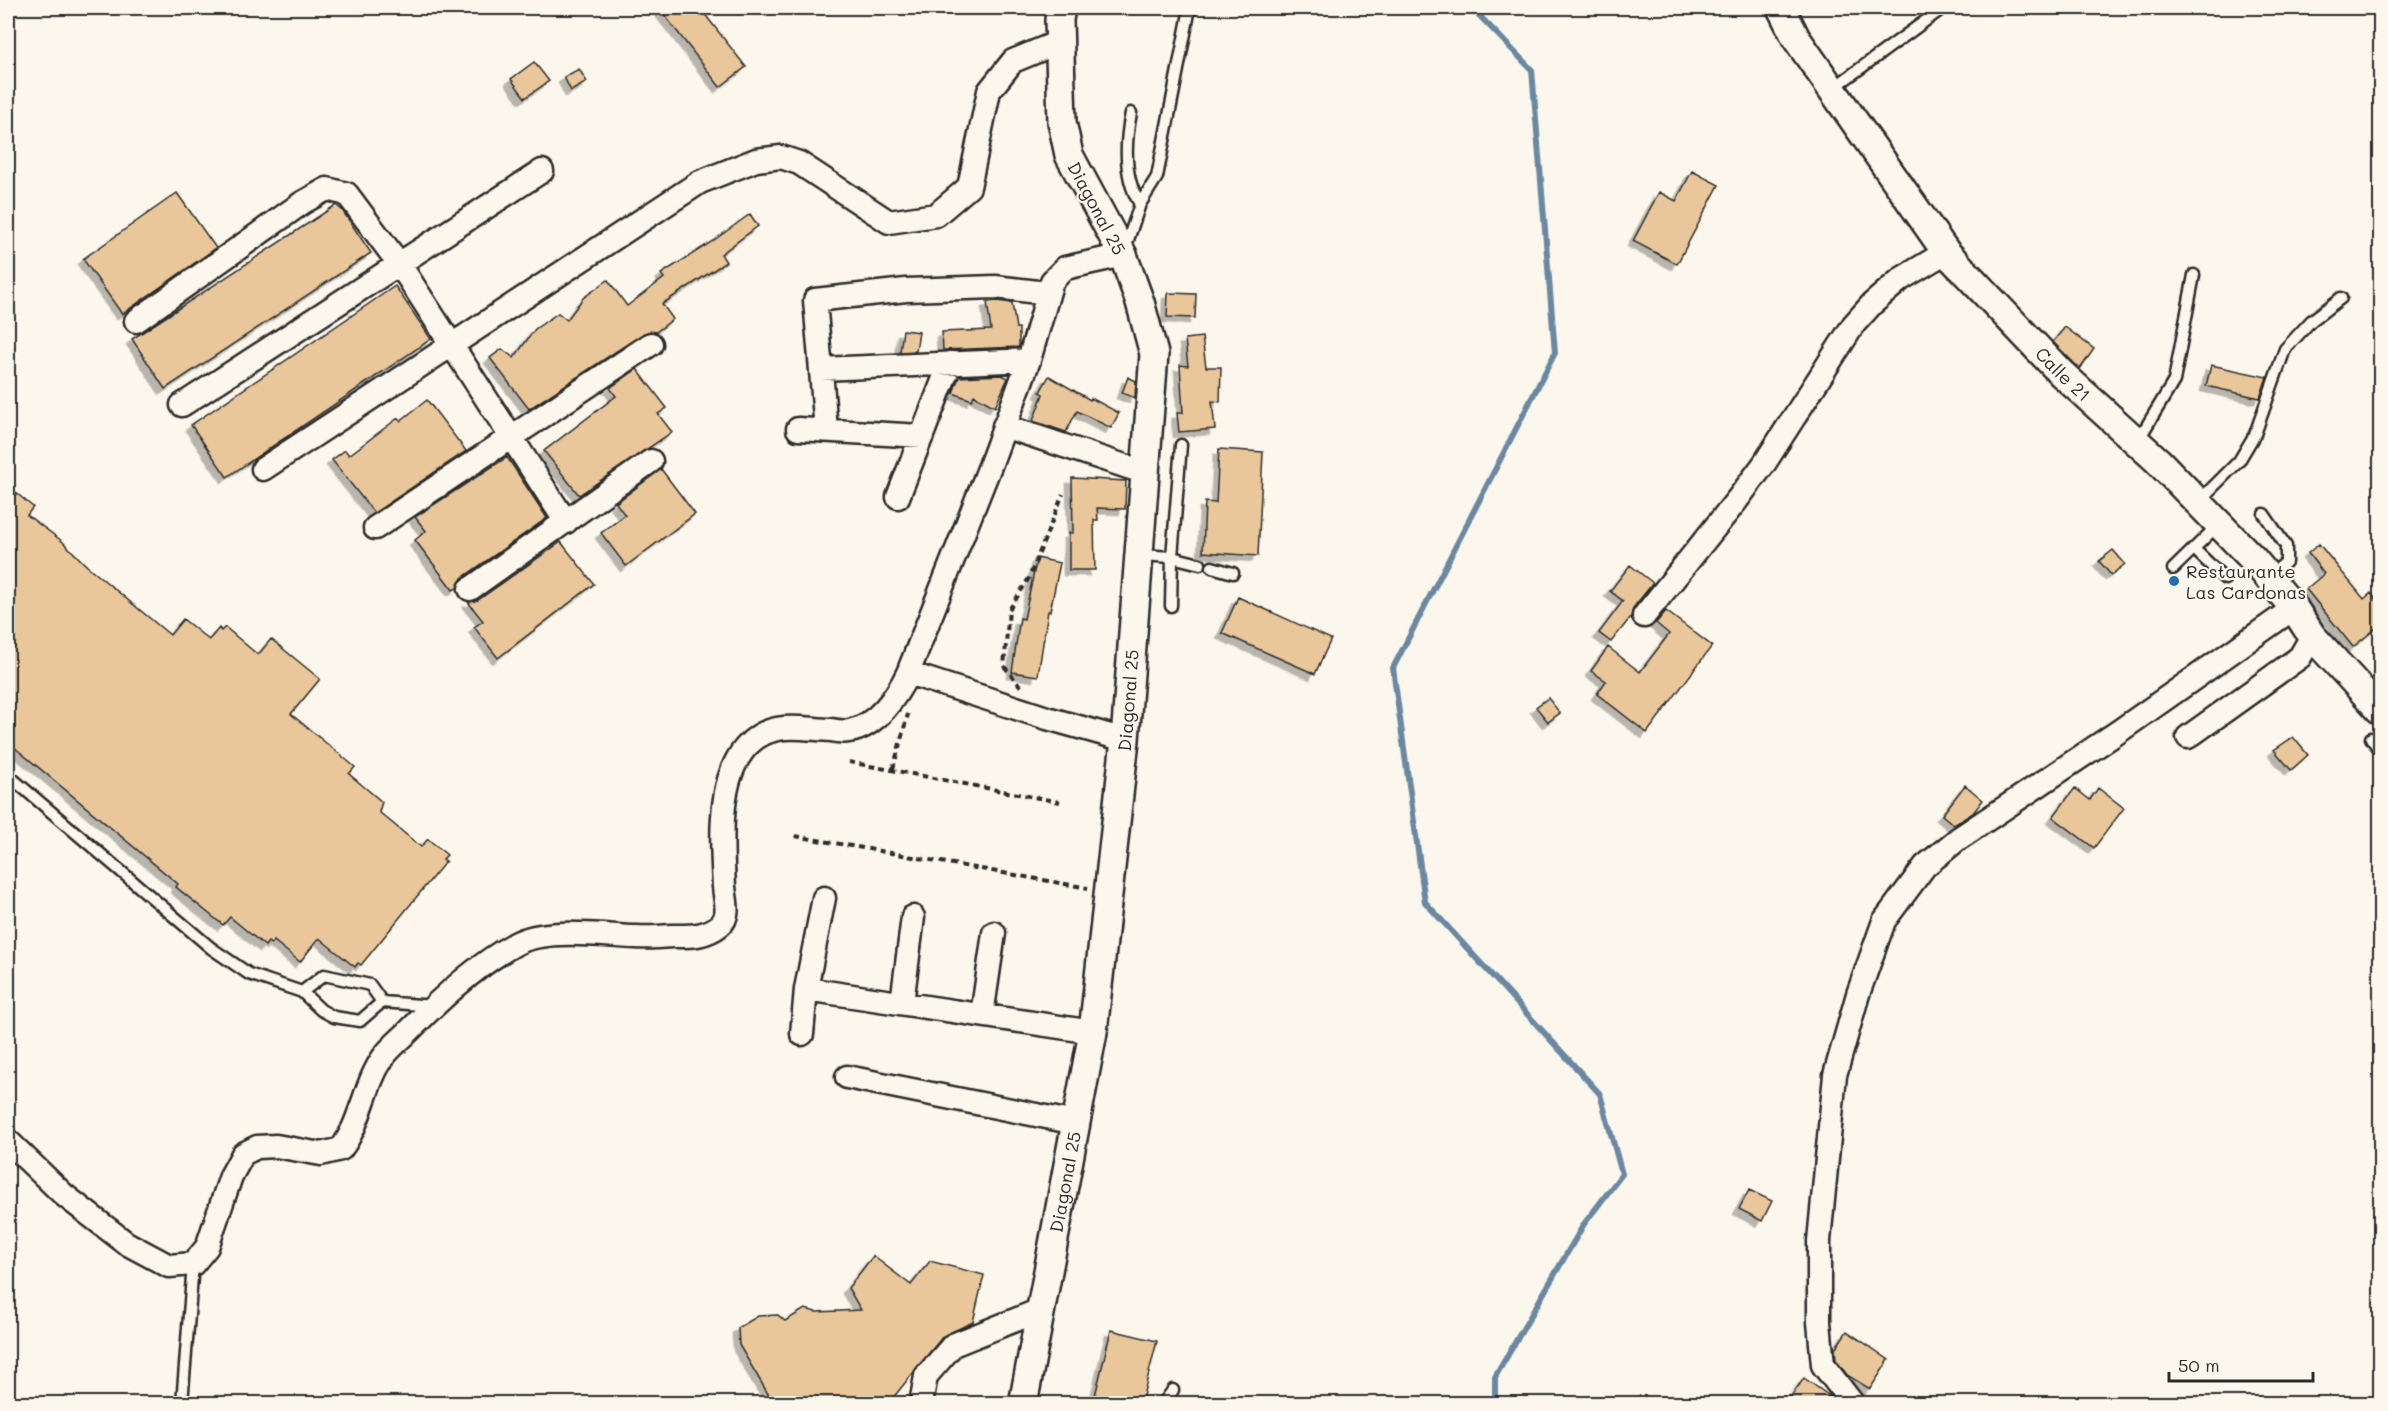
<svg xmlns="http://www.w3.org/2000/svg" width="2388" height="1411" font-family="Mali,sans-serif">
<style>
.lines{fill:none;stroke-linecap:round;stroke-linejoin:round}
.stream{stroke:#6b88a2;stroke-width:6}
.building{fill:#e9c79b;stroke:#2b2b2b;stroke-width:1.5;filter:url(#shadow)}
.service-casing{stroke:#2b2b2b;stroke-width:15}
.minor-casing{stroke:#2b2b2b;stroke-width:27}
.tertiary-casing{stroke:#2b2b2b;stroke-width:32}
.path{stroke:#2b2b2b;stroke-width:4;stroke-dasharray:6 4.5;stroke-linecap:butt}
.service{stroke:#fbf7ec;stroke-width:10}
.minor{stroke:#fbf7ec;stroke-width:22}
.tertiary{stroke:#fbf7ec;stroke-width:27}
.poi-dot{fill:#1f6fb2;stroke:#fbf7ec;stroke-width:2}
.labels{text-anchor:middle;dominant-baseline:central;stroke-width:4.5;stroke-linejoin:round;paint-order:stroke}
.street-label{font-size:18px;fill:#2b2b2b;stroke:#fbf7ec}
.poi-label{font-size:18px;fill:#2b2b2b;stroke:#fbf7ec;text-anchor:start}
</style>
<defs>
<filter id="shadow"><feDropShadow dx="-5.5" dy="5.5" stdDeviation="0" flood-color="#0004"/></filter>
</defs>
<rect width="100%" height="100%" fill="#fbf7ec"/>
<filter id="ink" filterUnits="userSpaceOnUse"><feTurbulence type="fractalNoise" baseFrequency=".0167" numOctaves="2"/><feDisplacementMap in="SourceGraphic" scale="12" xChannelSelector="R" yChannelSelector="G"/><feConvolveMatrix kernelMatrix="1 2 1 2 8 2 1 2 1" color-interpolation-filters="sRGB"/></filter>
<g filter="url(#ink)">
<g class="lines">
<path class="stream" d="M 1472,8 L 1532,70 L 1555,353 L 1393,668 L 1425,902 L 1600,1094 L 1622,1174 L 1584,1224 L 1495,1377 L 1495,1404"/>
</g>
<path class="building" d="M 659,8 L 700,8 L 746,67 L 720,87 Z
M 534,62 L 549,81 L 525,98 L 511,79 Z
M 579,69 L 587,82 L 571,91 L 564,77 Z
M 1692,171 L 1719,185 L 1677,264 L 1633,241 L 1659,192 L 1676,201 Z
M 177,193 L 216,248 L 122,314 L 83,259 Z
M 336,205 L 342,210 L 371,253 L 165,389 L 132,339 Z
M 750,214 L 758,226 L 721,254 L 726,262 L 662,304 L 673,319 L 656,332 L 644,333 L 529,409 L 490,358 L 502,349 L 514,358 L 535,329 L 558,313 L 567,320 L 583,298 L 608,280 L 627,306 L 664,278 L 661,274 L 713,241 Z
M 395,286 L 431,339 L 227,477 L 191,425 Z
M 1168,293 L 1196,294 L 1195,318 L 1167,317 Z
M 997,301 L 1012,303 L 1016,328 L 1019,328 L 1019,347 L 943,350 L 942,332 L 991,330 L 987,302 Z
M 2065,327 L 2094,349 L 2080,369 L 2053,342 Z
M 903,330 L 919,332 L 916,351 L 900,352 Z
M 1202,337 L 1206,367 L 1221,367 L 1220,402 L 1212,401 L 1215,429 L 1179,432 L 1177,413 L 1183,413 L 1180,365 L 1188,366 L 1185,339 Z
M 2211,365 L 2267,377 L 2260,398 L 2206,386 Z
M 637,369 L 667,408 L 658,414 L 672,432 L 579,495 L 544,451 L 616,396 L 610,388 Z
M 1002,375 L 1008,378 L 995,407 L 974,395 L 972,400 L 953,393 L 959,377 Z
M 1049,376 L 1090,400 L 1091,398 L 1119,413 L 1111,428 L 1077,411 L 1066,432 L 1033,421 L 1043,394 L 1040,392 Z
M 1128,377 L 1136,381 L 1135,398 L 1122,393 Z
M 427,400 L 466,451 L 374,513 L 332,460 L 345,450 L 349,455 L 398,418 L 400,421 Z
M 1219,449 L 1263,452 L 1258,556 L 1203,552 L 1205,502 L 1216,503 Z
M 507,457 L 547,518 L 462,578 L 457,588 L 453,590 L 415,540 L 426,531 L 415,517 Z
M 661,469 L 695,514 L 626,566 L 601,533 L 625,515 L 616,503 Z
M 1072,478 L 1126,481 L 1125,509 L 1097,508 L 1098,520 L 1094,520 L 1095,570 L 1069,570 L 1069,533 L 1073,533 Z
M 8,486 L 33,507 L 27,515 L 62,541 L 87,566 L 170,635 L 183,619 L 209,640 L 219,628 L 221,631 L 225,627 L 258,655 L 271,639 L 320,679 L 291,714 L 355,767 L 349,774 L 382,802 L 379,812 L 421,847 L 428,839 L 447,855 L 443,859 L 446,861 L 361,965 L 358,963 L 355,967 L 319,938 L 300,962 L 274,941 L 271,944 L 268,942 L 265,946 L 230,917 L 223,925 L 176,887 L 178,884 L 8,742 Z
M 561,542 L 594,584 L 498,658 L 474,627 L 483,621 L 468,602 L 478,600 Z
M 2319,544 L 2364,599 L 2371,593 L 2380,605 L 2380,625 L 2353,647 L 2306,589 L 2324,574 L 2308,553 Z
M 2113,550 L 2125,564 L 2111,575 L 2099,561 Z
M 1037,558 L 1060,563 L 1050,611 L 1048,611 L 1038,676 L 1012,672 L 1020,618 L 1024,619 Z
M 1630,565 L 1653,583 L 1633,608 L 1631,617 L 1611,642 L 1599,633 L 1623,601 L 1610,591 Z
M 1238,597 L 1331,639 L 1315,674 L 1222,633 Z
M 1666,611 L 1712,646 L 1647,733 L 1597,694 L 1606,681 L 1591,671 L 1608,647 L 1640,672 L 1669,634 L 1656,623 Z
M 1548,698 L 1560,713 L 1548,722 L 1536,707 Z
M 2293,737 L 2308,755 L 2291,770 L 2274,750 Z
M 1965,785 L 1983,800 L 1973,813 L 1954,825 L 1942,815 Z
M 2075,788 L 2090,800 L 2098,788 L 2124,808 L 2094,848 L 2053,817 Z
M 1749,1190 L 1772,1201 L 1762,1221 L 1739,1209 Z
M 873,1256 L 911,1285 L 930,1261 L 984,1275 L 973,1322 L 943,1336 L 888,1404 L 774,1404 L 739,1345 L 738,1328 L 758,1316 L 778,1315 L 785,1321 L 805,1309 L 816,1312 L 861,1310 L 848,1288 Z
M 1111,1330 L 1157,1341 L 1141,1404 L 1093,1404 Z
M 1847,1331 L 1889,1360 L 1870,1389 L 1847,1375 L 1836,1360 L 1835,1349 Z
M 1804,1378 L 1831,1397 L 1836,1404 L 1786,1404 Z"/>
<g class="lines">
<g class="service-casing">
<path id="service" d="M 1832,89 L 1943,8
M 1131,113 C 1125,143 1123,177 1140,204
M 1125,249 L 1140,204 L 1157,177 L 1190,8
M 2137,442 L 2174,381 L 2194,275
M 1181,445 L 1172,557 L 1200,564
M 2198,502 L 2239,461 L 2255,434 L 2285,349 L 2311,321 L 2341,298
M 2264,514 L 2286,546 L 2286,562 L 2269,577
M 2194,549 L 2225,579
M 1140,555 L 1172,557 L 1171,606
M 1212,567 L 1233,573
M 2173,569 L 2218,525
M 2371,738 L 2380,750
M 8,775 L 211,948 L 249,974 L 302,992 L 321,1010 L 334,1017 L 360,1021 L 382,1002 L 433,1006
M 302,992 L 324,975 L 370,985 L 382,1002
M 182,1403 L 193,1264
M 1163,1404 L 1173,1390"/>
</g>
<g class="minor-casing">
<path id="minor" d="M 136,321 L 302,203 L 327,189 L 347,194 L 400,265 L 566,522
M 821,369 L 1029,360
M 182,405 L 542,171
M 1004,426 L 1146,473
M 798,429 L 922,436
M 826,430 L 815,300 L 906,290 L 995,287 L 1047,293
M 263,469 L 700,182 L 756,160 L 781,157 L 799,163 L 889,222 L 936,215 L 969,187 L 989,91 L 1013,61 L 1059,42
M 898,497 L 950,363
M 375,528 L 651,344
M 470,589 L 651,461
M 1644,616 L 1737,500 L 1764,464 L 1854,324 L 1872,304 L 1901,279 L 1946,252
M 908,673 L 1047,718 L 1125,740
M 2188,737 L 2300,657 L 2312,636
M 824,898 L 806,989 L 1093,1032
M 902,1003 L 913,917
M 982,1015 L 994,933
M 802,1034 L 806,989
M 847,1077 L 1076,1123
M 8,1141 L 64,1195 L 126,1243 L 169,1266 L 193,1264 L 207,1247 L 231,1176 L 243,1154 L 257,1147 L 276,1146 L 321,1154 L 341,1149 C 362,1122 364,1083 385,1055 C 392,1046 402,1038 410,1030 C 440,999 477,965 515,944 C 545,927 603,936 636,937 C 648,938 660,937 672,936 C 690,936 705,937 720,925 C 731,916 725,899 724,887 C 722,842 715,767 756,738 C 778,722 805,729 831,730 C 836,731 843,732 849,731 C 876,727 897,696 908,673 L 990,466 L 1029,360 L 1052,281 L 1065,268 L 1123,255
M 921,1404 L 926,1376 L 953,1345 L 1040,1310
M 1853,1404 L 1823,1365 L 1819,1322 L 1819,1241 L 1835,1075 L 1858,994 L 1884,921 L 1925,866 L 1958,839 L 2118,732 L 2294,608"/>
</g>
<g class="tertiary-casing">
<g id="tertiary">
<path id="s1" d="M 1781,8 L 1796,38 L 1946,252 L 2061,373 L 2158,461 L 2253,559 L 2294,608 L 2312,636 L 2380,710"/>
<path id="s2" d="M 1023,1404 L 1093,1032 L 1125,740 L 1154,354 L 1140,302 L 1123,255 L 1069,155 L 1062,122 L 1059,20 L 1061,8"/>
</g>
</g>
<path class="path" d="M 1021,687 L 1004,666 L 1009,610 L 1029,578 L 1063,494
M 849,762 L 1060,802
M 893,769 L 908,714
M 795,836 L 1088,888
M 1233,1404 L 1233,1403"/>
<use href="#service" class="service"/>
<use href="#minor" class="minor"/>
<use href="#tertiary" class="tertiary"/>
</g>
</g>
<circle class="poi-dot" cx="2174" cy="581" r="6"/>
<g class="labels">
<g class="street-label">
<text transform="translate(1097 208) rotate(62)">Diagonal 25</text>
<text stroke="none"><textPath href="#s1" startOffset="464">Calle 21</textPath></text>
<text stroke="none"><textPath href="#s2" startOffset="712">Diagonal 25</textPath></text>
<text stroke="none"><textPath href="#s2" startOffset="226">Diagonal 25</textPath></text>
</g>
<g class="poi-label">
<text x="2186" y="571">Restaurante<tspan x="2186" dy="21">Las Cardonas</tspan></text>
</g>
</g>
<rect width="2388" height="1411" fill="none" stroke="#fbf7ec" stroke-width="30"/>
<rect x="15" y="15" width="2358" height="1381" fill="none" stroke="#2b2b2b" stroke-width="2" filter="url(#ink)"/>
<path d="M2169 1372v9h144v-9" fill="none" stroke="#2b2b2b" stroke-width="3"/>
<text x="2178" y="1372" font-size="18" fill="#2b2b2b" stroke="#fbf7ec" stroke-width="4.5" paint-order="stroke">50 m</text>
</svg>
